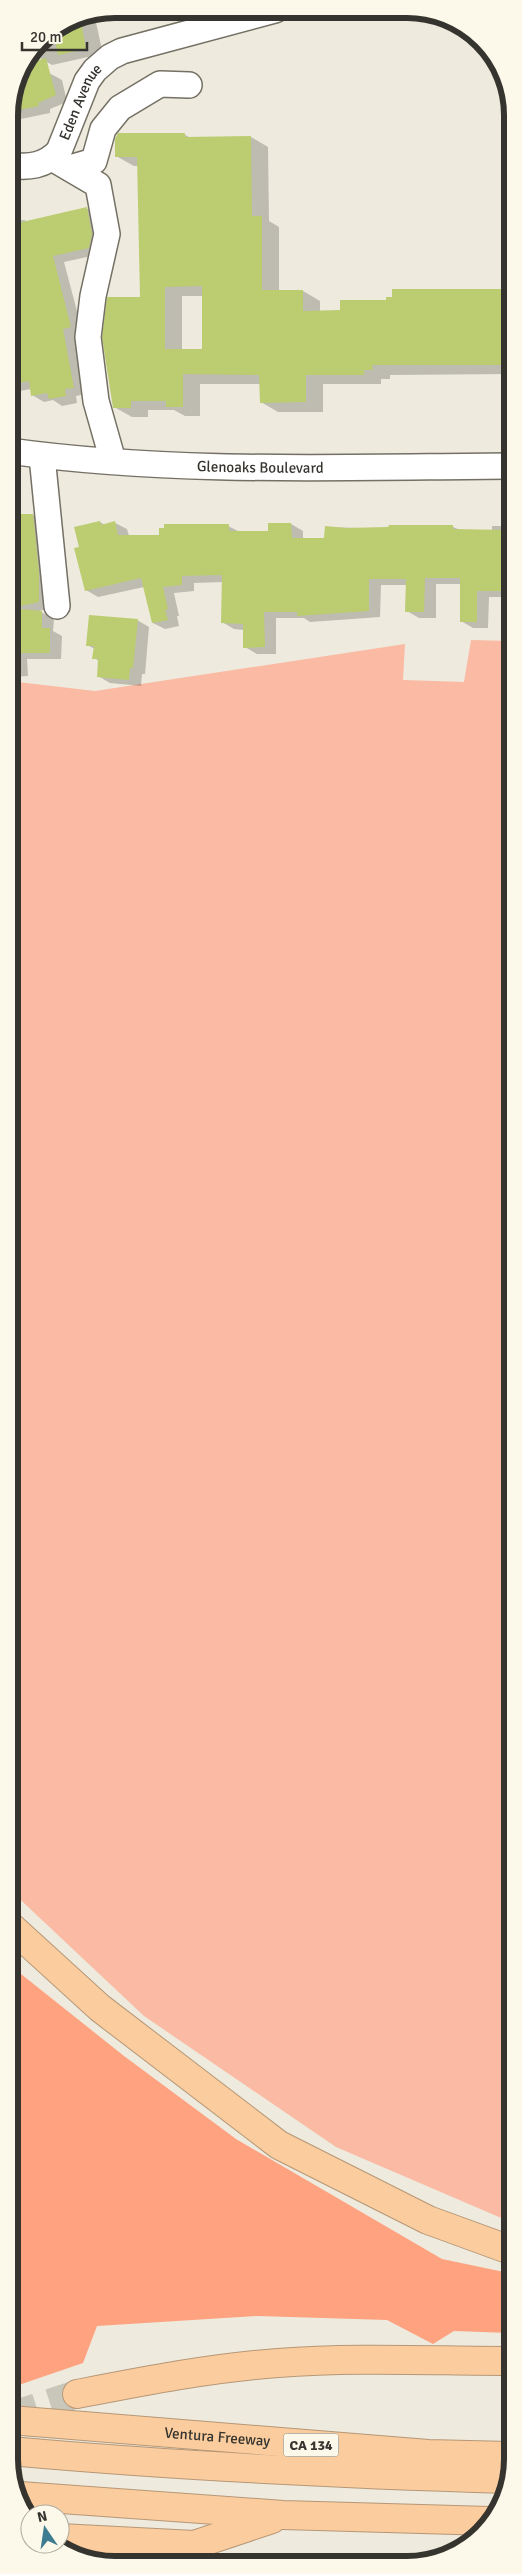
<svg xmlns="http://www.w3.org/2000/svg" width="522" height="2574" font-family="Signika,sans-serif">
<style>
.green{fill:#fabaa3}
.forest{fill:#fea280}
.shadow{fill:#0003;fill-rule:evenodd}
.building{fill:#bbcd70;fill-rule:evenodd}
.lines{fill:none;stroke-linecap:round;stroke-linejoin:round}
.highway-tunnel{stroke:#c9c6ba;stroke-width:28;stroke-dasharray:28 14;stroke-linecap:butt}
.minor-casing{stroke:#747064;stroke-width:28}
.highway-casing{stroke:#b69777;stroke-width:30}
.minor{stroke:#fff;stroke-width:25}
.highway{stroke:#fbcd9e;stroke-width:28}
.labels{text-anchor:middle;dominant-baseline:central;stroke-width:4;stroke-linejoin:round;paint-order:stroke}
.shield{fill:#fcf8ea;stroke:#716f67;stroke-width:1}
.shield-label{font-size:14px;font-weight:bold;fill:#36342f}
.street-label{font-size:15px;fill:#36342f;stroke:#fcf8ea}
.rim{fill:none;stroke:#36342f;stroke-width:6}
</style>
<rect width="100%" height="100%" fill="#eeeadd"/>
<path class="green" d="M 471,640 L 513,641 L 513,2223 L 336,2147 L 144,2016 L 9,1889 L 9,681 L 95,691 L 405,644 L 403,680 L 464,682 Z"/>
<path class="forest" d="M 9,1959 L 21,1974 L 124,2056 L 236,2139 L 442,2259 L 513,2274 L 513,2333 L 454,2331 L 433,2344 L 387,2320 L 258,2316 L 97,2326 L 83,2363 L 10,2388 Z
M 89,2560 L 378,2564 L 94,2563 Z"/>
<path class="shadow" d="M 342,10 L 380,11 L 352,16 Z
M 94,13 L 102,50 L 96,52 L 97,55 L 52,65 L 40,58 L 37,44 L 40,40 L 75,17 Z
M 22,64 L 49,73 L 62,80 L 67,102 L 50,109 L 50,113 L 16,120 L 9,115 L 9,108 Z
M 185,135 L 191,138 L 251,137 L 268,147 L 269,221 L 279,227 L 279,292 L 303,291 L 320,301 L 320,312 L 341,312 L 387,301 L 502,290 L 512,296 L 512,374 L 390,375 L 390,379 L 381,379 L 381,384 L 323,384 L 323,412 L 278,412 L 261,402 L 261,384 L 200,384 L 200,416 L 185,416 L 174,410 L 148,410 L 148,417 L 132,417 L 114,407 L 141,299 L 139,166 L 134,166 L 116,156 ZM 182,296 L 203,296 L 204,350 L 182,350 Z
M 87,209 L 99,216 L 101,254 L 64,262 L 83,334 L 75,336 L 85,394 L 76,396 L 77,403 L 62,406 L 53,400 L 44,402 L 32,395 L 31,389 L 9,393 L 9,222 L 24,220 L 28,222 Z
M 33,515 L 45,522 L 50,608 L 39,611 L 54,619 L 53,631 L 62,636 L 61,659 L 27,659 L 28,676 L 13,677 L 9,675 L 9,519 Z
M 100,522 L 105,525 L 115,523 L 127,529 L 129,536 L 160,536 L 228,526 L 240,532 L 269,532 L 269,525 L 291,524 L 303,531 L 303,539 L 326,540 L 326,527 L 389,529 L 453,527 L 460,530 L 492,531 L 492,526 L 512,526 L 513,597 L 489,597 L 488,628 L 473,628 L 461,621 L 461,584 L 436,584 L 436,618 L 419,618 L 407,611 L 407,585 L 381,585 L 380,617 L 310,622 L 304,618 L 276,618 L 276,654 L 257,654 L 245,647 L 244,630 L 234,629 L 222,622 L 223,582 L 194,583 L 194,591 L 174,593 L 179,616 L 177,616 L 179,626 L 165,629 L 153,623 L 144,587 L 98,597 L 86,590 L 80,548 Z
M 137,620 L 149,627 L 145,674 L 142,674 L 141,686 L 110,683 L 98,676 L 99,661 L 94,658 L 95,649 L 87,645 Z"/>
<path class="building" d="M 80,16 L 86,49 L 58,55 L 53,31 L 75,17 Z
M 46,58 L 56,95 L 38,103 L 39,106 L 9,112 L 20,68 L 23,64 Z
M 118,133 L 185,133 L 185,137 L 251,136 L 252,216 L 262,216 L 262,290 L 303,290 L 303,311 L 340,310 L 340,300 L 386,300 L 386,297 L 392,297 L 392,289 L 502,289 L 502,365 L 372,365 L 373,370 L 364,370 L 364,375 L 306,375 L 306,402 L 260,403 L 259,375 L 183,374 L 183,407 L 166,407 L 166,401 L 131,401 L 131,408 L 113,408 L 102,337 L 107,297 L 140,297 L 137,157 L 115,157 L 115,139 ZM 202,286 L 202,349 L 165,349 L 165,287 Z
M 87,207 L 92,234 L 89,248 L 53,256 L 71,327 L 63,329 L 74,388 L 65,389 L 66,396 L 49,399 L 47,393 L 31,396 L 29,381 L 9,385 L 9,225 Z
M 9,514 L 33,514 L 39,573 L 39,602 L 11,608 L 42,611 L 42,628 L 50,628 L 50,653 L 9,653 Z
M 100,521 L 101,525 L 115,521 L 118,535 L 159,535 L 159,528 L 164,528 L 164,524 L 229,524 L 229,531 L 268,531 L 268,523 L 291,523 L 292,538 L 324,538 L 325,526 L 346,528 L 388,527 L 389,525 L 453,525 L 453,529 L 506,530 L 506,548 L 509,548 L 509,586 L 505,586 L 506,591 L 477,591 L 477,622 L 460,622 L 460,578 L 425,578 L 424,612 L 405,612 L 406,579 L 369,579 L 369,611 L 297,616 L 297,612 L 264,612 L 265,647 L 243,648 L 243,624 L 221,623 L 222,575 L 182,576 L 182,585 L 163,587 L 168,609 L 165,610 L 168,620 L 152,623 L 141,578 L 85,591 L 74,548 L 79,547 L 74,527 Z
M 89,615 L 138,619 L 133,668 L 130,668 L 129,680 L 97,677 L 98,659 L 92,659 L 94,646 L 86,646 Z"/>
<g class="lines">
<path class="highway-tunnel" d="M 10,2416 L 77,2394"/>
<g class="minor-casing">
<g id="minor">
<path d="M 52,158 L 98,185 L 107,234 L 93,296 L 88,337 L 96,401 L 113,461"/>
<path id="s1" d="M 9,165 C 29,168 45,166 59,151 L 87,81 L 95,70 L 110,57 L 122,51 L 275,10"/>
<path d="M 70,168 L 94,161 L 103,129 L 120,108 L 160,84 L 189,85"/>
<path id="s2" d="M 9,451 C 176,474 345,467 512,466"/>
<path d="M 42,456 L 57,606"/>
</g>
</g>
<g class="highway-casing">
<g id="highway">
<path d="M 9,1925 L 100,2008 L 279,2145 L 428,2220 L 513,2251"/>
<path d="M 77,2394 C 144,2381 210,2368 278,2363 C 356,2357 435,2361 513,2361"/>
<path id="s3" d="M 10,2420 L 428,2454 L 513,2456"/>
<path d="M 10,2451 C 175,2466 341,2474 508,2479"/>
<path d="M 20,2496 L 283,2515 L 490,2521"/>
<path d="M 60,2538 L 194,2545 L 272,2519"/>
</g>
</g>
<use href="#minor" class="minor"/>
<use href="#highway" class="highway"/>
</g>
<g class="labels">
<rect class="shield" x="283.5" y="2433.5" width="55" height="23" rx="4"/>
<g class="shield-label">
<text x="311" y="2445">CA 134</text>
</g>
<g class="street-label">
<text stroke="none"><textPath href="#s1" startOffset="108">Eden Avenue</textPath></text>
<text stroke="none"><textPath href="#s2" startOffset="252">Glenoaks Boulevard</textPath></text>
<text stroke="none"><textPath href="#s3" startOffset="208">Ventura Freeway</textPath></text>
</g>
</g>
<path d="M0 0H522V2574H0ZM115 18H407A97 97 0 0 1 504 115V2459A97 97 0 0 1 407 2556H115A97 97 0 0 1 18 2459V115A97 97 0 0 1 115 18Z" fill="#fcf8ea" fill-rule="evenodd"/>
<path class="rim" d="M115 18H407A97 97 0 0 1 504 115V2459A97 97 0 0 1 407 2556H115A97 97 0 0 1 18 2459V115A97 97 0 0 1 115 18Z"/>
<g transform="translate(45 2529) rotate(347)"><circle r="24" fill="#fcf8ea" stroke="#adaa9f"/>
<path d="M0-4L9 19L0 12L-9 19Z" fill="#3d7c91"/>
<text y="-8" font-size="14" font-weight="bold" text-anchor="middle" fill="#36342f">N</text>
</g>
<path d="M22 42v8h65v-8" fill="none" stroke="#36342f" stroke-width="2.5"/>
<text x="30" y="42" font-size="15" fill="#36342f" stroke="#fcf8ea" stroke-width="4" paint-order="stroke">20 m</text>
</svg>
